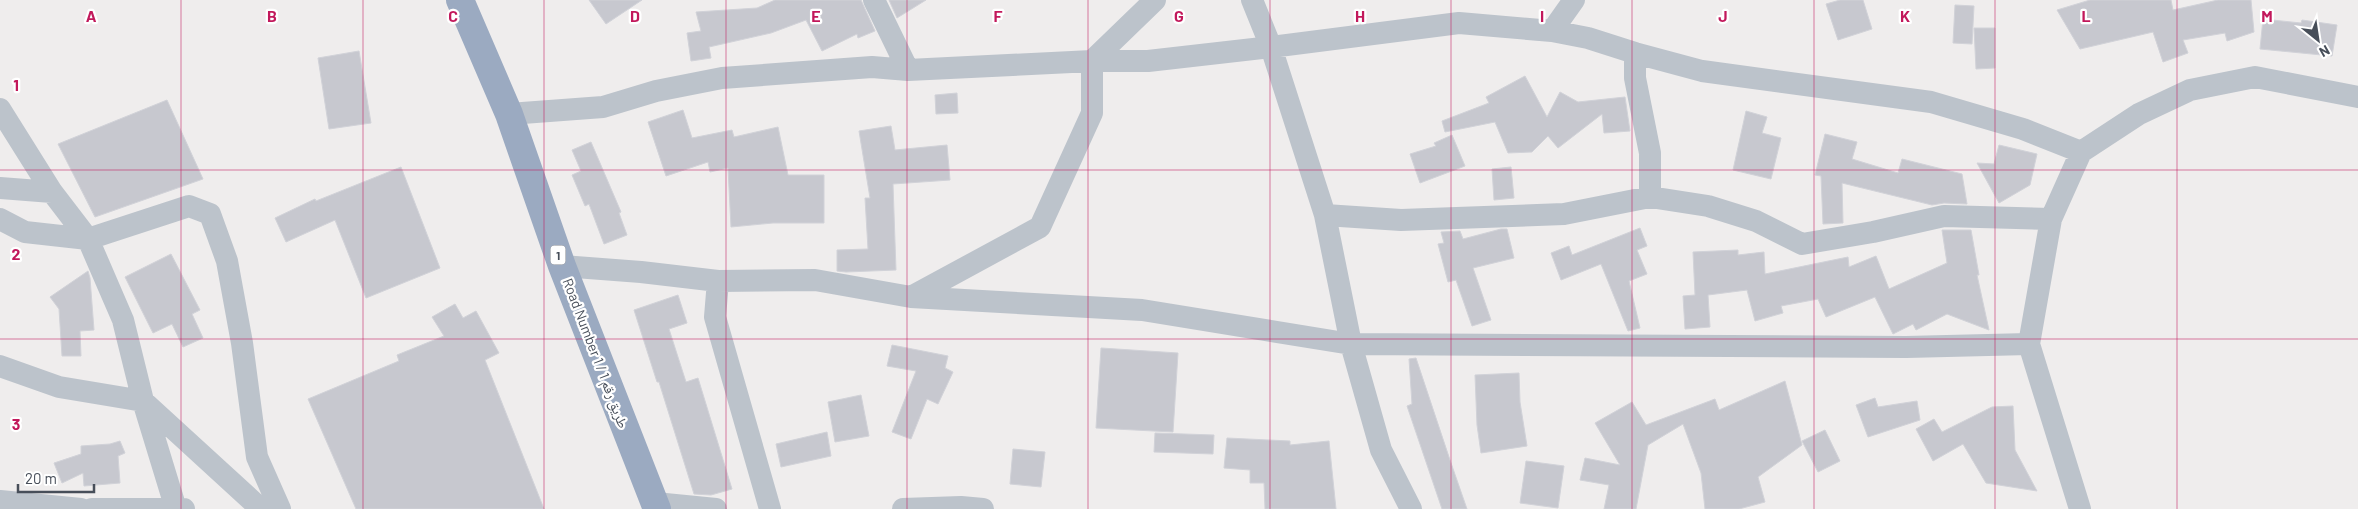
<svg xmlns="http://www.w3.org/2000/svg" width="2358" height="509" font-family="Barlow,'Noto Naskh Arabic',sans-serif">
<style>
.building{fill:#c7c8cf;stroke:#d1d2d8}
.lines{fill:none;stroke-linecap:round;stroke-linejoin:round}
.minor{stroke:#bcc3cb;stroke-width:22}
.trunk{stroke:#9baac1;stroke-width:28}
.grid{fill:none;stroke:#c2185b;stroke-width:1;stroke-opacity:0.55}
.labels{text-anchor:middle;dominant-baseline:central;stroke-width:4.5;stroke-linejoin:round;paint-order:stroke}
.shield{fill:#fff;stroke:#7e838b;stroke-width:1}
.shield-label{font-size:12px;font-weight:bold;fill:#474e59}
.street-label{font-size:14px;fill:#474e59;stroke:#fff}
.grid-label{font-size:16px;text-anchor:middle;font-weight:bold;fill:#c2185b;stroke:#fff;stroke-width:4.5;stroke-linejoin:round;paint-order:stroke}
</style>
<rect width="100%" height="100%" fill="#efeded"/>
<path class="building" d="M 589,0 L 642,0 L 606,24 Z
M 775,0 L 861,0 L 875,31 L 858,38 L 857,34 L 822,51 L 806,20 L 771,33 L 709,47 L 711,58 L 691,61 L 687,33 L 701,31 L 696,12 L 757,8 Z
M 889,0 L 926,0 L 897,18 Z
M 1840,0 L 1863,0 L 1872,29 L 1838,40 L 1826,4 Z
M 2090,0 L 2171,0 L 2173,10 L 2218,0 L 2251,0 L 2254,32 L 2227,41 L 2225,33 L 2183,40 L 2188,53 L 2163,62 L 2153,32 L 2080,49 L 2057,10 Z
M 1955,5 L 1974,6 L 1972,44 L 1953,43 Z
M 2263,19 L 2301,23 L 2302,20 L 2337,25 L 2332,56 L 2260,49 Z
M 1974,28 L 1995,28 L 1995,68 L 1976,69 Z
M 359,51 L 371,123 L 329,129 L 318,58 Z
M 1525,76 L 1547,117 L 1560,92 L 1578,102 L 1625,97 L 1630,131 L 1604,133 L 1602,114 L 1558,148 L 1548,136 L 1532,152 L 1508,153 L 1495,122 L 1445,132 L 1442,121 L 1489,103 L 1486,97 Z
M 957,93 L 958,113 L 936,114 L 935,95 Z
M 167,100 L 203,179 L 95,217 L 58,144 Z
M 683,110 L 692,138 L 732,130 L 734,137 L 778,127 L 788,175 L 824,175 L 824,223 L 773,223 L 731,227 L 728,168 L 710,172 L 708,162 L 666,176 L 648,122 Z
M 1746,111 L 1767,117 L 1762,133 L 1781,138 L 1771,179 L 1733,170 Z
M 891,126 L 895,150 L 947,145 L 950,180 L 893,184 L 896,270 L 846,272 L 837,271 L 837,250 L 868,249 L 865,198 L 870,198 L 859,131 Z
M 1825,134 L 1857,142 L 1852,159 L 1898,173 L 1902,159 L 1962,174 L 1967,204 L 1944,203 L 1932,205 L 1842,183 L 1843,223 L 1823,224 L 1821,176 L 1815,175 Z
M 1452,135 L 1465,166 L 1420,183 L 1410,154 L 1436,146 L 1434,143 Z
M 591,142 L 621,212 L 619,213 L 627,235 L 604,244 L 589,204 L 585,206 L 572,175 L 581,171 L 572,150 Z
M 1999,145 L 2037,154 L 2030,185 L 1999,203 L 1977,163 L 1994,164 Z
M 401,167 L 440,268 L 366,298 L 335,220 L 286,242 L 275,218 L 315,199 L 316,201 Z
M 1511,167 L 1514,198 L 1494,200 L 1492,169 Z
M 1640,228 L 1647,246 L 1637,250 L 1647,274 L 1629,281 L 1640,328 L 1628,331 L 1601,264 L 1561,280 L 1551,253 L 1569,246 L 1572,255 Z
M 1501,229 L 1507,229 L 1514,258 L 1473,268 L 1491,320 L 1472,326 L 1456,280 L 1448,282 L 1438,244 L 1444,243 L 1441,232 L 1460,231 L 1463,239 Z
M 1942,230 L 1971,230 L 1979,275 L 1977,275 L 1989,330 L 1947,314 L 1916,330 L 1913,324 L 1893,334 L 1875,297 L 1826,317 L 1818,299 L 1781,306 L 1783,313 L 1755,321 L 1747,290 L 1708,295 L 1710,327 L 1685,329 L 1683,296 L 1695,295 L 1693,252 L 1738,250 L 1738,255 L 1764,252 L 1765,274 L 1848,257 L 1849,267 L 1876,256 L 1889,289 L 1947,263 Z
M 171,254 L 200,310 L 192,314 L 203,338 L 183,347 L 172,324 L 153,333 L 125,277 Z
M 88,271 L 90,278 L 94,330 L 80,331 L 81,356 L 62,356 L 59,309 L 50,297 Z
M 678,295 L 687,323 L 669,329 L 686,382 L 698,378 L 732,489 L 711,495 L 694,494 L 659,382 L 657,382 L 634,310 Z
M 455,304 L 463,318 L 476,311 L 499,353 L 485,360 L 544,509 L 356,509 L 308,399 L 399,361 L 397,355 L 444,336 L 432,317 Z
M 892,345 L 948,356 L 945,368 L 953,372 L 938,404 L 927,399 L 911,439 L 892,432 L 916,371 L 887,366 Z
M 1101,348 L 1178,353 L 1173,432 L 1096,428 Z
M 1416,358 L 1450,460 L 1467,509 L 1442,509 L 1407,406 L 1412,404 L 1409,359 Z
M 1519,373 L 1520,402 L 1527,446 L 1481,453 L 1477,425 L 1475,375 Z
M 1785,381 L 1802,445 L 1758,477 L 1765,502 L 1739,509 L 1705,509 L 1701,473 L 1683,424 L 1648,445 L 1636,509 L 1604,509 L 1609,485 L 1580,480 L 1585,458 L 1620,465 L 1595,423 L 1632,402 L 1646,425 L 1715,399 L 1719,410 Z
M 861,395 L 869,436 L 835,442 L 828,402 Z
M 1875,398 L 1878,407 L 1917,401 L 1920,420 L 1868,437 L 1856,405 Z
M 2013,406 L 2015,450 L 2037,491 L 1986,483 L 1963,444 L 1933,461 L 1916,429 L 1934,419 L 1942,432 L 1992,407 Z
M 1825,430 L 1840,461 L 1818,472 L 1802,441 Z
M 827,432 L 831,456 L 781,467 L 776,444 Z
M 1155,433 L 1214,435 L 1213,454 L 1154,452 Z
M 1227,438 L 1290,441 L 1290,445 L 1329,441 L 1336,509 L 1265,509 L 1264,483 L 1250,483 L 1250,470 L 1224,468 Z
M 120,441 L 125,453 L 118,456 L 120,483 L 84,486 L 83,473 L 62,483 L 54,463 L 81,454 L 81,446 L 110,444 Z
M 1013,449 L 1045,452 L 1041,487 L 1010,484 Z
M 1526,461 L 1564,466 L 1558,508 L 1520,503 Z"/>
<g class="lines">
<path class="minor" d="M 874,0 L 908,70
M 1252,0 L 1271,47 L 1459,23 L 1552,31
M 1574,0 L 1552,31 L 1588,38 L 1635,53 L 1635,78 L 1650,153 L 1650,197
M 1635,53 L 1702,71 L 1931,102 L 2023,129 L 2081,152
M 0,109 L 52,192 L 88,239 L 189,206 L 210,214 L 227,261 L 242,343 L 257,457 L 280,509
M 509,114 L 603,107 L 656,91 L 722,78 L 872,67 L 908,70 L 1092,61 L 1148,61 L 1271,47 L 1325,215 L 1351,344 L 1381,450 L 1411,509
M 0,188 L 52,192
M 1325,215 L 1401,220 L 1564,214 L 1650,197 L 1708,206 L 1756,221 L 1802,244 L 1873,232 L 1944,216 L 2051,219
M 0,219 L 25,232 L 88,239 L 123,320 L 143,401 L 176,509
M 562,266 L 641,272 L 718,281 L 815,280 L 911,297 L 1040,227 L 1092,113 L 1092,61 L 1155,0
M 718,281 L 715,317 L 770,509
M 911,297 L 1142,310 L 1351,344 L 1906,347 L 2029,344
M 0,366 L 59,387 L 143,401 L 261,509
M 0,501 L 81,509
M 655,503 L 716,509
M 92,509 L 184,509
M 903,509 L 961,507 L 983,509
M 2080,509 L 2029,344 L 2051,219 L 2081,152 L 2139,114 L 2190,90 L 2255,77 L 2358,97"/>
<path class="trunk" d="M 460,0 L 509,114 L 562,266 L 657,509"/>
</g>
<path class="grid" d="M 181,0 L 181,509M 363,0 L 363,509M 544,0 L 544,509M 726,0 L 726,509M 907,0 L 907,509M 1088,0 L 1088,509M 1270,0 L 1270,509M 1451,0 L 1451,509M 1632,0 L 1632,509M 1814,0 L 1814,509M 1995,0 L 1995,509M 2177,0 L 2177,509M 0,170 L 2358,170M 0,339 L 2358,339"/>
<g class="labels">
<rect class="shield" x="550.5" y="245.5" width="15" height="19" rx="4"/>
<g class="shield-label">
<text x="558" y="255">1</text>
</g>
<g class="street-label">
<text transform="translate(596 353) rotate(69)">Road Number 1 / طريق رقم 1</text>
</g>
</g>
<g class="grid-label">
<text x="91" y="22">A</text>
<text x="272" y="22">B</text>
<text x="453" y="22">C</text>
<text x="635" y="22">D</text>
<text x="816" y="22">E</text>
<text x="998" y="22">F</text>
<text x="1179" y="22">G</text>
<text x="1360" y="22">H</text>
<text x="1542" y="22">I</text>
<text x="1723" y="22">J</text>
<text x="1905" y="22">K</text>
<text x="2086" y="22">L</text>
<text x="2267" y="22">M</text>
<text x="16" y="91">1</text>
<text x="16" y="260">2</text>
<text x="16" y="430">3</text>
</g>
<g transform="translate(2318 40) rotate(150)" stroke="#ffffff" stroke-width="4" paint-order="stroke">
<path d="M0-4L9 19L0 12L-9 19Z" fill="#474e59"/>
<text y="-8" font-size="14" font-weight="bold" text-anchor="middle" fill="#474e59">N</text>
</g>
<path d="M18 484v8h76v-8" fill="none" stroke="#474e59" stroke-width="2.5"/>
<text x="25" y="484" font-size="15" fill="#474e59" stroke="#ffffff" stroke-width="4" paint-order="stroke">20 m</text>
</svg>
